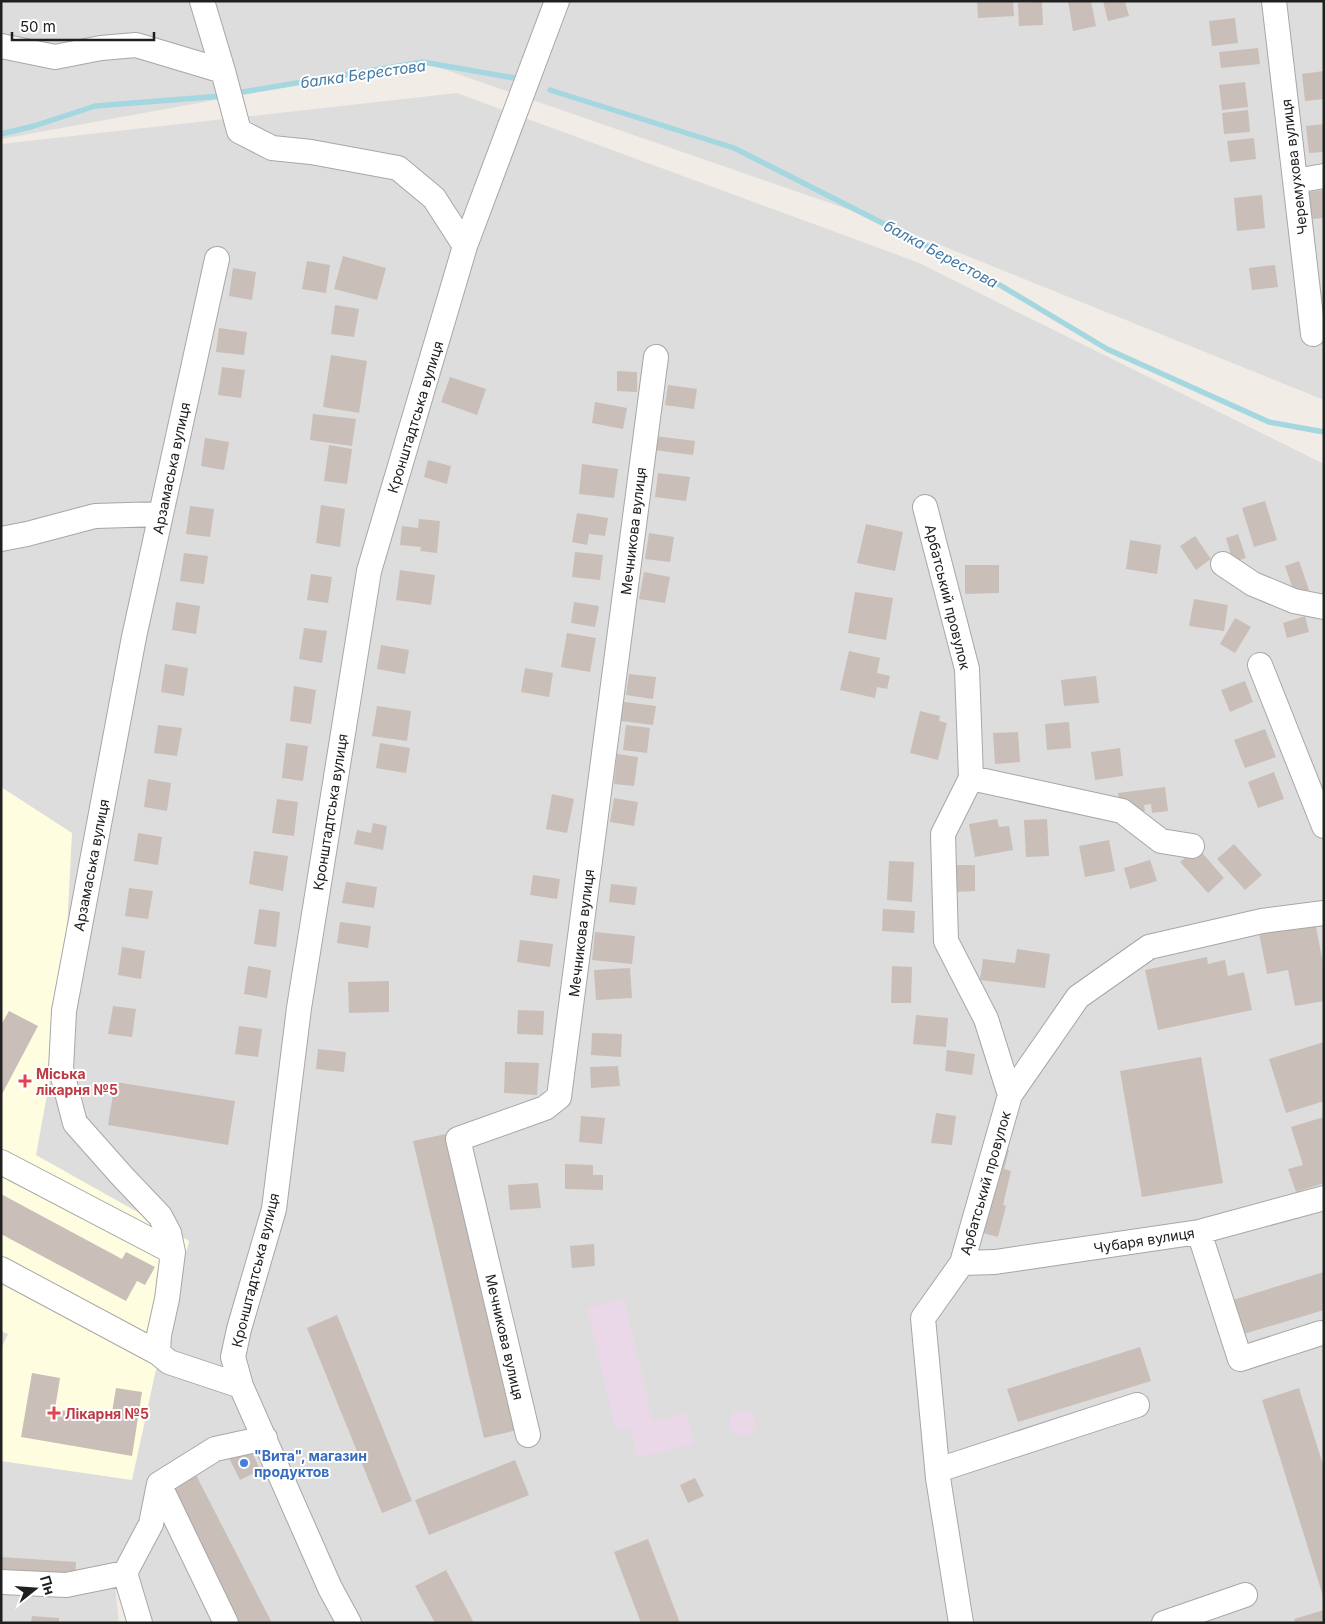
<svg xmlns="http://www.w3.org/2000/svg" width="1325" height="1624" font-family="Inter,sans-serif">
<style>
.residential{fill:#dedddd}
.industrial{fill:#ead7e8}
.education{fill:#fffde0}
.lines{fill:none;stroke-linecap:round;stroke-linejoin:round}
.stream{stroke:#a4d7e0;stroke-width:5.5}
.building{fill:#c9beb8}
.minor-casing{stroke:#a7a7a7;stroke-width:26}
.minor{stroke:#fff;stroke-width:24}
.health-dot{fill:#e0444e;stroke:#fff;stroke-width:2}
.shop-dot{fill:#3f7fe0;stroke:#fff;stroke-width:2}
.labels{text-anchor:middle;dominant-baseline:central;stroke-width:4;stroke-linejoin:round;paint-order:stroke}
.street-label{font-size:14px;fill:#202020;stroke:#fff}
.health-label{font-size:14px;font-weight:bold;fill:#be3a42;stroke:#fff;text-anchor:start}
.shop-label{font-size:14px;font-weight:bold;fill:#366cbe;stroke:#fff;text-anchor:start}
.water-label{font-size:15px;font-style:italic;fill:#4179a5;stroke:#fff}
</style>
<rect width="100%" height="100%" fill="#f1ece6"/>
<path class="residential" d="M 1,1 L 1324,1 L 1324,400 L 873,218 L 423,62 L 1,139 Z
M 457,93 L 917,262 L 1324,464 L 1324,1623 L 148,1623 L 113,1568 L 119,1623 L 1,1623 L 1,144 Z"/>
<path class="industrial" d="M 624,1299 L 653,1421 L 687,1413 L 694,1444 L 637,1458 L 630,1427 L 616,1430 L 587,1308 Z
M729 1423a13 13 0 1 1 26 0a13 13 0 1 1-26 0Z"/>
<path class="education" d="M 1,787 L 72,833 L 63,1007 L 36,1155 L 189,1241 L 155,1374 L 132,1480 L 1,1461 L 1,1349 L 8,1334 L 1,1331 Z"/>
<g class="lines">
<path class="stream" d="M 550,90 L 734,148 L 973,269 L 1107,349 L 1269,422 L 1324,432
M 236,93 L 423,62 L 520,79
M 1,134 L 34,126 L 95,106 L 222,96"/>
</g>
<path class="building" d="M 977,1 L 1013,1 L 1014,16 L 978,18 Z
M 1068,1 L 1091,1 L 1096,26 L 1073,31 Z
M 1103,1 L 1125,1 L 1129,16 L 1108,21 Z
M 1042,2 L 1043,25 L 1019,26 L 1018,3 Z
M 1235,18 L 1238,43 L 1212,46 L 1209,21 Z
M 1258,48 L 1260,64 L 1221,68 L 1219,52 Z
M 1324,71 L 1324,99 L 1305,101 L 1302,74 Z
M 1245,82 L 1248,107 L 1222,110 L 1219,85 Z
M 1248,110 L 1250,132 L 1224,134 L 1222,113 Z
M 1324,124 L 1324,152 L 1309,153 L 1306,126 Z
M 1254,138 L 1256,159 L 1230,162 L 1227,141 Z
M 1324,190 L 1324,218 L 1311,219 L 1308,192 Z
M 1262,195 L 1265,228 L 1237,231 L 1234,198 Z
M 343,256 L 386,268 L 377,300 L 334,289 Z
M 307,261 L 330,265 L 326,293 L 302,289 Z
M 1275,265 L 1278,287 L 1252,290 L 1249,268 Z
M 233,268 L 256,272 L 252,300 L 229,296 Z
M 335,305 L 359,309 L 354,337 L 331,334 Z
M 219,328 L 247,332 L 244,355 L 216,352 Z
M 331,355 L 367,361 L 359,413 L 323,407 Z
M 222,367 L 245,370 L 241,398 L 218,395 Z
M 617,371 L 637,372 L 637,392 L 617,391 Z
M 450,377 L 486,389 L 477,415 L 441,402 Z
M 668,385 L 697,389 L 694,409 L 665,405 Z
M 595,402 L 627,408 L 623,429 L 592,423 Z
M 313,414 L 356,419 L 352,446 L 310,440 Z
M 655,436 L 695,441 L 693,455 L 653,450 Z
M 205,438 L 229,442 L 224,470 L 201,466 Z
M 329,445 L 352,449 L 347,484 L 324,481 Z
M 428,460 L 451,466 L 447,484 L 424,477 Z
M 582,464 L 618,469 L 614,498 L 579,494 Z
M 658,473 L 690,477 L 686,501 L 655,497 Z
M 1265,501 L 1277,540 L 1254,547 L 1242,508 Z
M 321,505 L 345,509 L 340,547 L 316,543 Z
M 190,506 L 214,509 L 210,537 L 186,534 Z
M 577,513 L 608,518 L 605,536 L 589,534 L 587,545 L 572,542 Z
M 419,519 L 440,521 L 437,553 L 420,551 L 421,547 L 400,545 L 402,526 L 418,528 Z
M 866,524 L 903,532 L 895,571 L 857,563 Z
M 649,533 L 674,537 L 670,562 L 645,559 Z
M 1238,534 L 1246,558 L 1233,562 L 1226,538 Z
M 1195,536 L 1211,559 L 1196,570 L 1180,546 Z
M 1130,540 L 1161,545 L 1157,574 L 1126,569 Z
M 575,552 L 603,555 L 600,580 L 572,577 Z
M 184,553 L 208,556 L 204,584 L 180,581 Z
M 1299,561 L 1309,590 L 1295,595 L 1285,566 Z
M 965,565 L 999,565 L 999,593 L 965,594 Z
M 400,570 L 435,575 L 431,605 L 396,600 Z
M 644,572 L 670,577 L 665,603 L 639,599 Z
M 311,574 L 332,577 L 328,603 L 307,600 Z
M 855,592 L 893,598 L 886,640 L 848,633 Z
M 1194,599 L 1228,605 L 1224,631 L 1189,626 Z
M 176,602 L 200,606 L 196,634 L 172,630 Z
M 574,602 L 599,606 L 595,627 L 571,623 Z
M 1305,616 L 1309,632 L 1287,638 L 1283,623 Z
M 1235,618 L 1251,627 L 1235,653 L 1220,644 Z
M 304,628 L 327,631 L 322,663 L 299,659 Z
M 567,633 L 596,638 L 590,672 L 561,667 Z
M 381,645 L 409,650 L 405,674 L 377,669 Z
M 849,651 L 880,658 L 877,673 L 890,676 L 887,689 L 877,687 L 875,698 L 840,690 Z
M 165,664 L 188,668 L 184,696 L 161,692 Z
M 525,668 L 553,673 L 549,697 L 521,692 Z
M 629,674 L 656,677 L 653,699 L 626,695 Z
M 1096,676 L 1099,703 L 1064,706 L 1061,680 Z
M 1245,681 L 1253,702 L 1230,712 L 1221,690 Z
M 294,686 L 316,690 L 311,724 L 290,721 Z
M 617,701 L 656,706 L 653,725 L 614,720 Z
M 377,706 L 411,711 L 407,741 L 372,736 Z
M 920,711 L 940,716 L 939,721 L 947,723 L 938,760 L 910,753 Z
M 1069,722 L 1071,748 L 1047,750 L 1045,724 Z
M 158,725 L 182,728 L 177,756 L 154,753 Z
M 626,725 L 650,728 L 647,753 L 623,750 Z
M 1265,729 L 1276,757 L 1245,768 L 1234,740 Z
M 1018,732 L 1020,762 L 995,764 L 993,733 Z
M 286,743 L 308,746 L 303,781 L 282,778 Z
M 380,743 L 410,748 L 406,773 L 376,768 Z
M 1120,748 L 1123,776 L 1095,780 L 1091,752 Z
M 617,754 L 638,757 L 634,786 L 614,784 Z
M 1274,772 L 1284,799 L 1258,808 L 1248,782 Z
M 148,779 L 171,783 L 167,811 L 144,807 Z
M 1165,787 L 1168,811 L 1152,813 L 1151,804 L 1144,805 L 1145,811 L 1135,813 L 1120,807 L 1118,793 Z
M 552,794 L 574,799 L 567,833 L 546,829 Z
M 614,798 L 638,802 L 634,826 L 610,822 Z
M 277,799 L 298,802 L 294,836 L 272,833 Z
M 997,819 L 999,827 L 1009,826 L 1013,850 L 975,857 L 969,824 Z
M 1047,819 L 1049,856 L 1026,857 L 1024,820 Z
M 373,823 L 387,826 L 383,850 L 354,844 L 357,830 L 371,833 Z
M 138,833 L 162,837 L 158,865 L 134,861 Z
M 1109,840 L 1115,871 L 1085,877 L 1079,846 Z
M 1234,844 L 1262,875 L 1245,890 L 1217,859 Z
M 1197,847 L 1224,878 L 1208,893 L 1180,862 Z
M 254,851 L 288,856 L 283,891 L 249,884 Z
M 1150,860 L 1157,881 L 1130,889 L 1124,868 Z
M 889,861 L 914,862 L 912,902 L 887,900 Z
M 953,865 L 975,865 L 975,891 L 953,892 Z
M 533,875 L 560,879 L 557,899 L 530,895 Z
M 346,882 L 377,887 L 374,908 L 342,903 Z
M 611,884 L 637,887 L 635,905 L 609,902 Z
M 129,888 L 153,891 L 148,919 L 125,916 Z
M 259,909 L 280,912 L 276,947 L 254,944 Z
M 883,909 L 915,911 L 914,933 L 882,931 Z
M 340,922 L 371,926 L 368,948 L 337,943 Z
M 1315,922 L 1324,968 L 1324,1001 L 1295,1006 L 1288,970 L 1267,974 L 1259,933 Z
M 595,932 L 635,936 L 632,964 L 592,960 Z
M 520,940 L 553,944 L 550,967 L 517,962 Z
M 122,947 L 145,951 L 141,979 L 118,975 Z
M 1017,949 L 1050,954 L 1045,988 L 980,980 L 983,959 L 1015,963 Z
M 1207,957 L 1208,964 L 1225,960 L 1228,976 L 1244,972 L 1252,1010 L 1158,1030 L 1145,970 Z
M 248,966 L 271,970 L 267,998 L 244,994 Z
M 892,966 L 912,967 L 911,1003 L 891,1003 Z
M 630,968 L 632,998 L 596,1000 L 594,970 Z
M 389,981 L 389,1012 L 349,1013 L 348,982 Z
M 113,1006 L 136,1009 L 132,1037 L 108,1034 Z
M 518,1010 L 544,1011 L 543,1035 L 517,1034 Z
M 9,1011 L 38,1026 L 1,1096 L 1,1025 Z
M 916,1015 L 948,1018 L 946,1047 L 913,1044 Z
M 239,1026 L 262,1029 L 258,1057 L 235,1054 Z
M 592,1033 L 622,1034 L 621,1057 L 591,1055 Z
M 1324,1042 L 1324,1101 L 1286,1113 L 1269,1059 Z
M 318,1049 L 346,1052 L 344,1072 L 316,1069 Z
M 947,1050 L 975,1054 L 972,1075 L 945,1071 Z
M 1201,1057 L 1223,1183 L 1142,1197 L 1120,1071 Z
M 505,1062 L 539,1063 L 537,1095 L 504,1093 Z
M 618,1066 L 620,1086 L 591,1088 L 590,1067 Z
M 115,1082 L 235,1101 L 228,1145 L 108,1125 Z
M 936,1113 L 956,1116 L 952,1145 L 931,1143 Z
M 581,1116 L 605,1118 L 602,1144 L 579,1142 Z
M 1324,1117 L 1324,1183 L 1296,1192 L 1288,1169 L 1303,1165 L 1291,1127 Z
M 446,1134 L 517,1430 L 484,1438 L 413,1141 Z
M 1003,1149 L 1009,1150 L 1004,1169 L 1011,1171 L 1003,1205 L 1006,1206 L 998,1237 L 983,1233 Z
M 565,1164 L 593,1165 L 593,1175 L 603,1175 L 603,1190 L 565,1189 Z
M 538,1183 L 541,1208 L 510,1210 L 508,1185 Z
M 1,1194 L 122,1259 L 126,1252 L 155,1267 L 145,1285 L 137,1281 L 126,1301 L 1,1234 Z
M 594,1244 L 595,1266 L 572,1268 L 570,1246 Z
M 1324,1272 L 1324,1310 L 1244,1334 L 1233,1300 Z
M 337,1315 L 412,1501 L 382,1513 L 307,1328 Z
M 1140,1347 L 1151,1381 L 1018,1422 L 1007,1389 Z
M 32,1373 L 60,1378 L 55,1409 L 111,1418 L 116,1388 L 142,1392 L 132,1456 L 21,1437 Z
M 1299,1388 L 1324,1468 L 1323,1596 L 1262,1400 Z
M 249,1445 L 260,1470 L 240,1480 L 228,1456 Z
M 515,1460 L 529,1495 L 429,1535 L 415,1500 Z
M 195,1473 L 272,1623 L 236,1623 L 167,1487 Z
M 695,1478 L 704,1496 L 688,1503 L 680,1485 Z
M 648,1539 L 680,1623 L 641,1623 L 614,1552 Z
M 1,1557 L 76,1562 L 75,1578 L 1,1573 Z
M 446,1570 L 474,1623 L 435,1623 L 415,1586 Z
M 1324,1610 L 1324,1623 L 1296,1623 L 1294,1619 Z
M 32,1616 L 59,1618 L 59,1623 L 31,1623 Z"/>
<g class="lines">
<g class="minor-casing">
<path id="minor" d="M 202,1 L 223,71 L 239,131 L 272,148 L 311,152 L 398,168 L 434,198 L 465,246
M 1274,1 L 1313,334
M 1,46 L 55,57 L 101,48 L 136,45 L 223,71
M 1295,181 L 1324,176
M 217,259 L 134,637 L 64,1011 L 61,1069 L 75,1123 L 122,1176 L 160,1216 L 169,1233 L 173,1252 L 167,1299 L 159,1335 L 158,1353 L 169,1362 L 241,1386
M 925,507 L 967,669 L 971,778 L 943,834 L 946,941 L 986,1019 L 1010,1095 L 962,1263 L 923,1318 L 938,1478 L 961,1623
M 1,539 L 27,534 L 95,516 L 161,514
M 1223,564 L 1253,584 L 1294,601 L 1324,607
M 1260,665 L 1324,826
M 971,778 L 1122,811 L 1161,841 L 1192,846
M 1010,1095 L 1078,997 L 1149,947 L 1262,921 L 1324,913
M 1,1162 L 173,1252
M 1199,1232 L 1240,1359 L 1321,1333
M 962,1263 L 995,1262 L 1199,1232 L 1324,1198
M 1,1269 L 158,1353
M 528,1435 L 458,1139 L 545,1108 L 559,1097 L 656,357
M 938,1470 L 1137,1405
M 159,1484 L 226,1623
M 1,1582 L 66,1585 L 125,1573
M 140,1623 L 125,1573 L 151,1524 L 159,1484 L 215,1449 L 265,1438
M 349,1623 L 330,1588 L 241,1386 L 233,1357 L 239,1329 L 274,1209 L 299,1008 L 369,571 L 465,246 L 557,1
M 1164,1623 L 1245,1595"/>
</g>
<use href="#minor" class="minor"/>
</g>
<g class="health-dot">
<path d="M22.5 1073.5h5v5h5v5h-5v5h-5v-5h-5v-5h5z"/>
<path d="M51.5 1405.5h5v5h5v5h-5v5h-5v-5h-5v-5h5z"/>
</g>
<circle class="shop-dot" cx="244" cy="1463" r="5"/>
<g class="labels">
<g class="street-label">
<text transform="translate(1294 167) rotate(-97)">Черемухова вулиця</text>
<text transform="translate(415 417) rotate(-73)">Кронштадтська вулиця</text>
<text transform="translate(171 468) rotate(-78)">Арзамаська вулиця</text>
<text transform="translate(633 531) rotate(-83)">Мечникова вулиця</text>
<text transform="translate(948 597) rotate(76)">Арбатський провулок</text>
<text transform="translate(330 812) rotate(-81)">Кронштадтська вулиця</text>
<text transform="translate(91 865) rotate(-79)">Арзамаська вулиця</text>
<text transform="translate(581 933) rotate(-83)">Мечникова вулиця</text>
<text transform="translate(985 1183) rotate(-74)">Арбатський провулок</text>
<text transform="translate(1144 1240) rotate(-9)">Чубаря вулиця</text>
<text transform="translate(255 1270) rotate(-76)">Кронштадтська вулиця</text>
<text transform="translate(505 1337) rotate(77)">Мечникова вулиця</text>
</g>
<g class="health-label">
<text x="36" y="1073">Міська<tspan x="36" dy="16">лікарня №5</tspan></text>
<text x="65" y="1413">Лікарня №5</text>
</g>
<g class="shop-label">
<text x="254" y="1455">"Вита", магазин<tspan x="254" dy="16">продуктов</tspan></text>
</g>
<g class="water-label">
<text transform="translate(363 74) rotate(-8)">балка Берестова</text>
<text transform="translate(941 254) rotate(28)">балка Берестова</text>
</g>
</g>
<rect width="1325" height="1624" fill="none" stroke="#202020" stroke-width="5"/>
<g transform="translate(35 1589) rotate(73)" stroke="#ffffff" stroke-width="4" paint-order="stroke">
<path d="M0-4L9 19L0 12L-9 19Z" fill="#202020"/>
<text y="-8" font-size="14" font-weight="bold" text-anchor="middle" fill="#202020">Пн</text>
</g>
<path d="M12 32v8h142v-8" fill="none" stroke="#202020" stroke-width="2.5"/>
<text x="20" y="32" font-size="15" fill="#202020" stroke="#ffffff" stroke-width="4" paint-order="stroke">50 m</text>
</svg>
